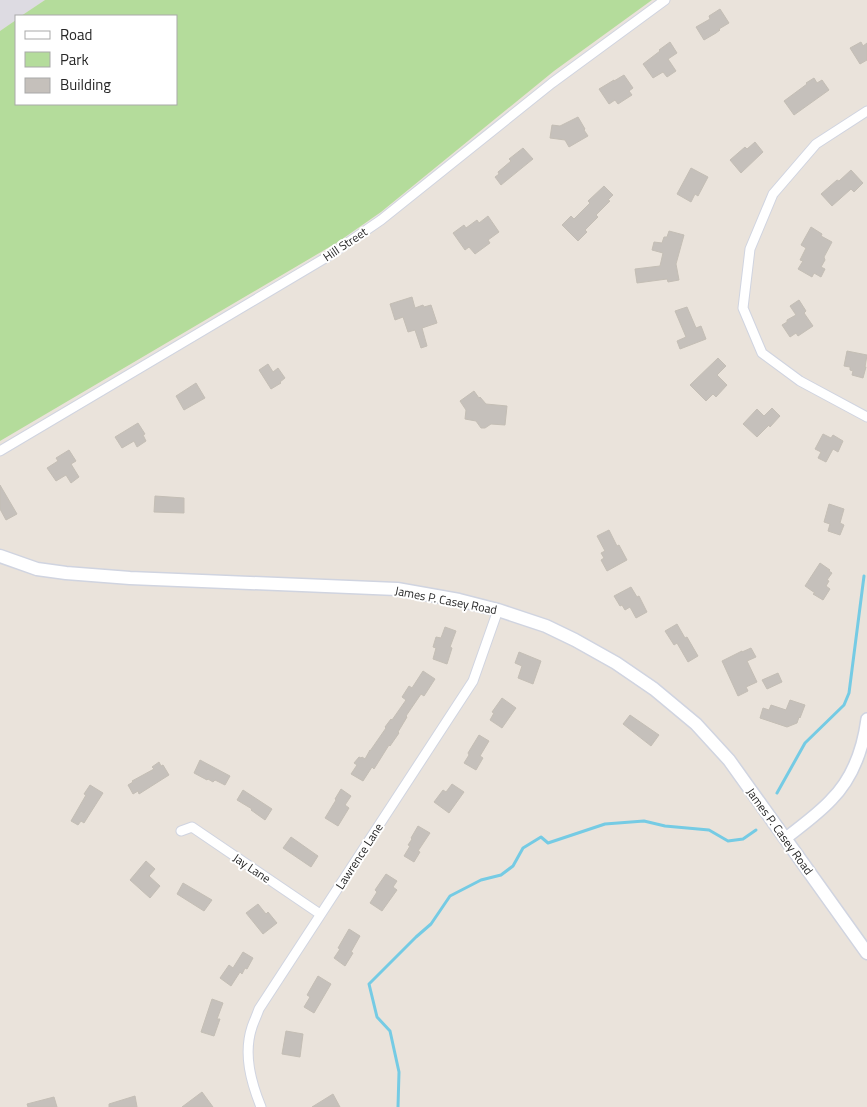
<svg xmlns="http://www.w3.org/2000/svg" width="867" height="1107" font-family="'Titillium Web',sans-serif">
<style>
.industrial{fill:#dddbe2}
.green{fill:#b4dc9b}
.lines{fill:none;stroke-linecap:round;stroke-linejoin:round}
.stream{stroke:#75cbe4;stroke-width:3}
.building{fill:#c5c0bb;stroke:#c4beb5}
.minor-casing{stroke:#d0d4e0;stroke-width:11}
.tertiary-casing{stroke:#d0d4e0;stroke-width:14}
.secondary-casing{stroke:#d0d4e0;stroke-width:15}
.minor{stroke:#fff;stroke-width:9}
.tertiary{stroke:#fff;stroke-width:11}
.secondary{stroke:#fff;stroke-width:12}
.labels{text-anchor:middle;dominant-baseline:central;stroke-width:4;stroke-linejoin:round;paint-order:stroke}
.street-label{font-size:12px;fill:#282828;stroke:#fff}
</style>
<rect width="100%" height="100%" fill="#eae3db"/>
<path class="industrial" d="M 0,0 L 45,0 L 21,16 L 16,16 L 16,20 L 0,31 Z"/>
<path class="green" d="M 45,0 L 652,0 L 554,71 L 381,212 L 338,242 L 0,441 L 0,31 L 16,20 L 16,104 L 176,104 L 176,16 L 21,16 Z"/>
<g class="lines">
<path class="stream" d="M 777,793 L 805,743 L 844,705 L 849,693 L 864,576
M 398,1107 L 399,1072 L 390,1031 L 377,1017 L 369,984 L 416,937 L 431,924 L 450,896 L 481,880 L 501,875 L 513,866 L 523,848 L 541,837 L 548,843 L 605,824 L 644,821 L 665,826 L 709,830 L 728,841 L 743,839 L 756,830"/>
</g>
<path class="building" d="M 720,9 L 729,23 L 719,29 L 720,30 L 716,33 L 704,40 L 696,27 L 710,19 L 709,16 Z
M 670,42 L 677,53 L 668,59 L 676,71 L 667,77 L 663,72 L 653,78 L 643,64 L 660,51 L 659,50 Z
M 861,42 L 863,46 L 867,43 L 867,60 L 860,64 L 850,48 Z
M 624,75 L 633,88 L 629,91 L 632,95 L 618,104 L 615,100 L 609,104 L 599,89 L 614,80 L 614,81 Z
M 814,78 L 817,83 L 822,80 L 829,90 L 794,115 L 784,101 L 807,84 L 806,83 Z
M 578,117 L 585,129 L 584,130 L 588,136 L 569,147 L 565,140 L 550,138 L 552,125 L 560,126 Z
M 755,142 L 763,152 L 741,173 L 730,160 L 745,147 L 747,149 Z
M 523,148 L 533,159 L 501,185 L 495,177 L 499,174 L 498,172 L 511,161 L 509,159 Z
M 691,168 L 708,177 L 698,196 L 695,194 L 691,202 L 677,194 Z
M 851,170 L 863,183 L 854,192 L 851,189 L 832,206 L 821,194 L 837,180 L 839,181 Z
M 604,186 L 613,195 L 608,200 L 610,201 L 596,215 L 598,217 L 585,230 L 587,232 L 578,241 L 562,225 L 571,216 L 574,219 L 590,203 L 588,201 Z
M 488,216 L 499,232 L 488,240 L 490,243 L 475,254 L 469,247 L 465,250 L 453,233 L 464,225 L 466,228 L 477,220 L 479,223 Z
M 811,227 L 822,234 L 821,236 L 832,242 L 824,257 L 825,260 L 821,267 L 825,269 L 821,277 L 814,273 L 812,277 L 798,269 L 803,261 L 800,260 L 806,248 L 801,245 Z
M 669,231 L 684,235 L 676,264 L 679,280 L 668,282 L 667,279 L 637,283 L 635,269 L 660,266 L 663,253 L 652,250 L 654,242 L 662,243 L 664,237 L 667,237 Z
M 412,297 L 415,308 L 423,305 L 424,307 L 431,305 L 437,323 L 422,328 L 427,346 L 421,348 L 415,330 L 408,332 L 403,317 L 395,320 L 390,304 Z
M 799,300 L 806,311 L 804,313 L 813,326 L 798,336 L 796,333 L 790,337 L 782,325 L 787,322 L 787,320 L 796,315 L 790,306 Z
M 687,307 L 696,328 L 701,326 L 706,339 L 680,349 L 677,341 L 686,337 L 675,311 Z
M 847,351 L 867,355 L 865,367 L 866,367 L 863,378 L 852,375 L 853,371 L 850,370 L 850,367 L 844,366 Z
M 718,358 L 726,366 L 717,375 L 727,385 L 716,397 L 713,394 L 706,401 L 690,385 Z
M 268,364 L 273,372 L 278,368 L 285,378 L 280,382 L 281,383 L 271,389 L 259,370 Z
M 196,383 L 205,398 L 184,410 L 176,396 Z
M 474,391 L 479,398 L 480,397 L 486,404 L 507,406 L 505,425 L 491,424 L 485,428 L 481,428 L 476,421 L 465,419 L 466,410 L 460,401 Z
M 772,408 L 780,416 L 770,427 L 769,425 L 757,437 L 743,424 L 757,409 L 764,416 Z
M 138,423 L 145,434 L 143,435 L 146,441 L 137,447 L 134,441 L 122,448 L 115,437 Z
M 823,434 L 831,438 L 833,435 L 843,441 L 838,452 L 833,449 L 826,462 L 818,458 L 821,452 L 815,449 Z
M 69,450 L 76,461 L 71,464 L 79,477 L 71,483 L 66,475 L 56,481 L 47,468 L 58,461 L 56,458 Z
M 0,485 L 17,514 L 6,520 L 0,509 Z
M 155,496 L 184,498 L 184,513 L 154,512 Z
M 829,504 L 844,509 L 840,523 L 844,525 L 840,535 L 828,531 L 830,524 L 824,522 Z
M 609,530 L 617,546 L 619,545 L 627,560 L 607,571 L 601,560 L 604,558 L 601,553 L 605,551 L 597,536 Z
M 820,563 L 830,570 L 829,571 L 832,573 L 827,580 L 829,581 L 826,586 L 830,589 L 823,600 L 813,594 L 815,593 L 805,586 Z
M 631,587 L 637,597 L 639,596 L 647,612 L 636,618 L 630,607 L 625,610 L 622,605 L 620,606 L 614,596 Z
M 677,624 L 685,638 L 687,637 L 698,656 L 688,662 L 677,643 L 674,645 L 665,631 Z
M 445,627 L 456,631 L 450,647 L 452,648 L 447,664 L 433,659 L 436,648 L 433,647 L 436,637 L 441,638 Z
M 751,648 L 756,657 L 747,661 L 757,682 L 746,687 L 748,691 L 738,696 L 722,661 L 742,651 L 742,652 Z
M 519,652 L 541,661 L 533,684 L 518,678 L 522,666 L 515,663 Z
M 423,671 L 435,679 L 424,696 L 421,694 L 406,716 L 407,717 L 398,732 L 399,733 L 390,746 L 389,745 L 374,769 L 372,767 L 363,781 L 351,774 L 357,765 L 354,763 L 359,757 L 361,758 L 362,757 L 365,759 L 370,750 L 370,751 L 386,728 L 385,727 L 391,719 L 392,720 L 406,700 L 402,697 L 409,686 L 412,688 Z
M 778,673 L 782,682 L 767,689 L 762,680 Z
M 502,698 L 516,708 L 502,728 L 490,720 L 494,713 L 492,712 Z
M 790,700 L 805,705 L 800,718 L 799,717 L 797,723 L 787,727 L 760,718 L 763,708 L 769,710 L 771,705 L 786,710 Z
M 630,715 L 659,735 L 651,746 L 623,724 Z
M 479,735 L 489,741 L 480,756 L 483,758 L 476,770 L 464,763 L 469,755 L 468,753 Z
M 200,760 L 230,776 L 225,785 L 215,780 L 213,782 L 208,779 L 207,780 L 194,773 Z
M 159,762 L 161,766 L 163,765 L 169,775 L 139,794 L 138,791 L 133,794 L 128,785 L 133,782 L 132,781 L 154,769 L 152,767 Z
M 452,784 L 464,792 L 449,813 L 434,802 L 443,790 L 446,792 Z
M 90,785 L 103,793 L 84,823 L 81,821 L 78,825 L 71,821 L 86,795 L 84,794 Z
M 341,789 L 351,796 L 345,805 L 349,808 L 338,826 L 325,818 L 336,800 L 335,799 Z
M 243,790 L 272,809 L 265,820 L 251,810 L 252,809 L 237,800 Z
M 418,826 L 430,833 L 418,851 L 420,852 L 414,862 L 404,856 L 410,846 L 408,845 L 412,839 L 411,838 Z
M 291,837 L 318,856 L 311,867 L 283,848 Z
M 146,861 L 155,869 L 149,876 L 160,886 L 150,898 L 130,880 Z
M 386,874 L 397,881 L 393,887 L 397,890 L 382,911 L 370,903 L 377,892 L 375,890 Z
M 183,883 L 212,900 L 204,911 L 177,894 Z
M 258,904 L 266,914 L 268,912 L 277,923 L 263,934 L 246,913 Z
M 349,929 L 360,936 L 351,952 L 353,953 L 345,966 L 334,958 L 340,949 L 338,948 Z
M 243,952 L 253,958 L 247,969 L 245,968 L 242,974 L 240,972 L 231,986 L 220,978 L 229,965 L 233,968 Z
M 318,976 L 331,984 L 314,1013 L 304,1007 L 310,997 L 307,995 Z
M 212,999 L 223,1003 L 217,1019 L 220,1019 L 214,1036 L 201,1032 Z
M 286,1031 L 303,1034 L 300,1057 L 282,1054 Z
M 202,1092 L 213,1107 L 182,1107 Z
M 333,1094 L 340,1107 L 312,1107 Z
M 135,1096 L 137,1107 L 109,1107 L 109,1104 Z
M 54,1097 L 57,1107 L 28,1107 L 27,1104 Z"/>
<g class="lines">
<g class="minor-casing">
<path id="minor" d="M 867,111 L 816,144 L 773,194 L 750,249 L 743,308 L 762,353 L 800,381 L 867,417
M 0,451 L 327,257 L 381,220 L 552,83 L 665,0
M 181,831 L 192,827 L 320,914
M 261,1107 C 251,1082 243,1054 252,1027 C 254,1021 257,1015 259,1009 L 473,681 L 498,610"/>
</g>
<g class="tertiary-casing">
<path id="tertiary" d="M 786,838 C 801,826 818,814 831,800 C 853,778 863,749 867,719"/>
</g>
<g class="secondary-casing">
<path id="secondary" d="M 0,556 L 37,569 L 66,573 L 130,578 L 397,589 L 459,600 L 498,610 L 546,626 L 575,640 L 616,663 L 654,689 L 696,724 L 729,760 L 867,953"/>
</g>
<use href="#minor" class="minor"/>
<use href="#tertiary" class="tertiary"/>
<use href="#secondary" class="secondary"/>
</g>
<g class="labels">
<g class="street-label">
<text transform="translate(345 244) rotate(-34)">Hill Street</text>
<text transform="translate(446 600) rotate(11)">James P. Casey Road</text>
<text transform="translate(780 831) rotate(54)">James P. Casey Road</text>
<text transform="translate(359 856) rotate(-57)">Lawrence Lane</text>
<text transform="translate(252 868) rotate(34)">Jay Lane</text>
</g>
</g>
<rect x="15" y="15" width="162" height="90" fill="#ffffff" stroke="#a9a9a9"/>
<rect x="25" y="31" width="25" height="8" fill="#ffffff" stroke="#a9a9a9"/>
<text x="60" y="40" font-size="15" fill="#282828">Road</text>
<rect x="25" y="52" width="25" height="15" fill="#b4dc9b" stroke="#a9a9a9"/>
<text x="60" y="65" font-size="15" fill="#282828">Park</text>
<rect x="25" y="78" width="25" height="15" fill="#c5c0bb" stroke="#a9a9a9"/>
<text x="60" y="90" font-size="15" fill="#282828">Building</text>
</svg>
